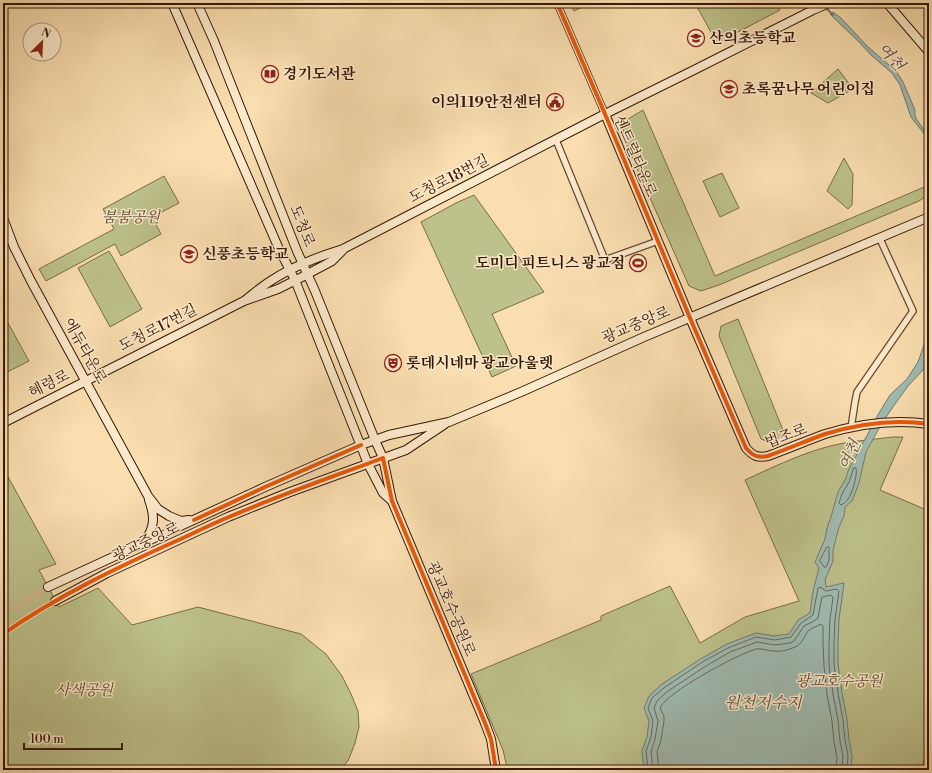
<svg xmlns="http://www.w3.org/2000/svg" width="932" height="773" font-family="'Libre Bodoni','Noto Serif KR',serif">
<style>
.green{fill:#bdc18b;stroke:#796c49}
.water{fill:#9fbbb1;stroke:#75796d}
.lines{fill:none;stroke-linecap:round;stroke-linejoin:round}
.shore{stroke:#6a685c;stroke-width:1}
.stream{stroke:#75796d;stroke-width:2}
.secondary-tunnel{stroke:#d3b68d;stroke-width:8;stroke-dasharray:8 4;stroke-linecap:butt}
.street-casing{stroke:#664831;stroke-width:8}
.secondary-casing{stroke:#351607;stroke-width:10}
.street{stroke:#fceacb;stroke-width:5.5}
.secondary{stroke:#fceacb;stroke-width:8}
.cycleway-casing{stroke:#fceacb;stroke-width:6}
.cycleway{stroke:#e8590c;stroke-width:4}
.labels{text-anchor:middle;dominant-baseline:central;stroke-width:3;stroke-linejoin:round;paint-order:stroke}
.poi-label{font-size:15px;font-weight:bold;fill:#351607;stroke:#fceacb;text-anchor:start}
.street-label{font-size:15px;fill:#351607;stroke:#fceacb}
.park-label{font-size:15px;font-style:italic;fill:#5e492f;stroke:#fceacb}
.water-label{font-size:16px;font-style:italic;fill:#5a5042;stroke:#fceacb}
</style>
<rect width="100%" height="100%" fill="#fadeaf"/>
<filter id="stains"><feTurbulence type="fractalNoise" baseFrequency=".005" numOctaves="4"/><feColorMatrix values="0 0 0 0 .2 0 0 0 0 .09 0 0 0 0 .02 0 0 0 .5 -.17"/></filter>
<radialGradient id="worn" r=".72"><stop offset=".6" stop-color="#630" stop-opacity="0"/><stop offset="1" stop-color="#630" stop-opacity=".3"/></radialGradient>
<path class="green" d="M 570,3 L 591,3 L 574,11 Z
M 695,3 L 776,3 L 780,10 L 717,43 Z
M 838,69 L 853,89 L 828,103 L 811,93 Z
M 643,110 L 715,276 L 929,185 L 929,194 L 919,201 L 719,285 L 701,291 L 689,286 L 624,139 L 623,129 L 628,119 Z
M 844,158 L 853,174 L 852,205 L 848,209 L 827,191 Z
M 722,173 L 739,208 L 720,217 L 703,181 Z
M 164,176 L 179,203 L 152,217 L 161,234 L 121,256 L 115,244 L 46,281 L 39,269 L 114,229 L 103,209 Z
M 474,195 L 544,292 L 492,314 L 516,366 L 492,377 L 421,222 L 456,203 Z
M 109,251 L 142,309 L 110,327 L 78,268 Z
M 3,314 L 29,361 L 3,374 Z
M 738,319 L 785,435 L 769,442 L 761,439 L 719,336 L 721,326 Z
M 893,437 L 903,437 L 880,490 L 929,511 L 929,750 L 925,757 L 921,770 L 507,770 L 506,763 L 503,750 L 471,674 L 601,620 L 601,616 L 670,586 L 700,643 L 745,617 L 799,601 L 745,480 C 771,468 796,456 823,448 C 846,441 870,440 893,437 Z
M 7,475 L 56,564 L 39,570 L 59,607 L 98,588 L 132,625 L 198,607 L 301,634 L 326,654 L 342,676 L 351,694 L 358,711 L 359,727 L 355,743 L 348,761 L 339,770 L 3,770 L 3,477 Z"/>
<path class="water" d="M 833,12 L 841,18 L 867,46 L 896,71 L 903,82 L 915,110 L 915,116 L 917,120 L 929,137 L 929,140 L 911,117 L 900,85 L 892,73 L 871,55 L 860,43 L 830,14 Z
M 929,331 L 929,358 L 923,370 L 908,386 L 895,404 L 882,423 L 866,452 L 859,483 L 852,501 L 845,507 L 844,516 L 839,527 L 833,550 L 833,561 L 825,580 L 826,587 L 844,583 L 839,619 L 838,643 L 838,664 L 842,693 L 847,719 L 849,740 L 852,756 L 851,770 L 644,770 L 642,751 L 647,737 L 649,721 L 644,708 L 649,696 L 662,684 L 702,658 L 727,644 L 756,633 L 774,636 L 789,634 L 798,620 L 810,613 L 813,591 L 819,568 L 815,562 L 825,539 L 827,528 L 831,517 L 838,492 L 845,480 L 849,469 L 879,413 L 890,395 L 907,379 L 918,362 L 924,345 L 927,334 Z"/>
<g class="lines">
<path class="shore" d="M 854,468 L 856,468 C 858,474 852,494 848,499 C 846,502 843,504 841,505 L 839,503 L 842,494 L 849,482 Z
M 827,547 L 829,547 L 829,560 L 826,567 L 824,567 L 820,561 Z
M 648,770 L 646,751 L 651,737 L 653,721 L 648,708 L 652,698 L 665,687 L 704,661 L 728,648 L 756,637 L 775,640 L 791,637 L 801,623 L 813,615 L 818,588 L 820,587 L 826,591 L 837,589 L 839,591 L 835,619 L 834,643 L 834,665 L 838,693 L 843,720 L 845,740 L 848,756 L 847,770
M 653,770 L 651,752 L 655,739 L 658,721 L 654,708 L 657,701 L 668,691 L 706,666 L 730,652 L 757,642 L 775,645 L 790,643 L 794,641 L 804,626 L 814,621 L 818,618 L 822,597 L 831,595 L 833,598 L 830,619 L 829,643 L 829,665 L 833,694 L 838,720 L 840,741 L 843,756 L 842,770
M 659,770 L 657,752 L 661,740 L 664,721 L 664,716 L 660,708 C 667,692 738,654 756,649 C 761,648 768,651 774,651 C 780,652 789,650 795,647 C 802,644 804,637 808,631 C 811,628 818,626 821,624 L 823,626 L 823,643 L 824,666 L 827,695 L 832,721 L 834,742 L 837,757 L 836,770"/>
<path class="stream" d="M 825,7 L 833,15"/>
<path class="secondary-tunnel" d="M 3,614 L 48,587
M 3,634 L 26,618 L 55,601"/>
<g class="street-casing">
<path id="street" d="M 557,3 L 605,114
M 556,140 L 605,260 L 658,241
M 851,428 L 855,402 L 857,392 L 913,311 L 880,239"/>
</g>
<g class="secondary-casing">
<path id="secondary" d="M 172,3 L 279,249 L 295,280 L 368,464 L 383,493 L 392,501
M 197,3 L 214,41 L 297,251 L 315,291 L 375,440 L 383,458 L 392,501 L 485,723 L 491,739 L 496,770
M 887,3 L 929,52
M 605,114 L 690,318 L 746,448 C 753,456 757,458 768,456 C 787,449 806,441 825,434 C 858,424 895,419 929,424
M 3,218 L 14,247 L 31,281 L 148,496 L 158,509 L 169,516 L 181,521 L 189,520
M 244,301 C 252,295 260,288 269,282 C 291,267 317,257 343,249 L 605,114 L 694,70 L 813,10 L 829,3
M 3,423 L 244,301 L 278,289 L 302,277 L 332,261 L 342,251
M 144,542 C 155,528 155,516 149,500
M 48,587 L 265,487 L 361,445 L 389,435 L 449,422 L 521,392 L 644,337 L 929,217
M 55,601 L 107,573 L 228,517 L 290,492 L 406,450 L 445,424"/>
</g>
<use href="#street" class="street"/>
<use href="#secondary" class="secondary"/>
<g class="cycleway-casing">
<path id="cycleway" d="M 557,3 L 605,114 L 690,318 L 746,448 C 753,456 757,458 768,456 C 787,449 806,441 825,434 C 858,424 895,419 929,424
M 194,520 L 265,487 L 361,445
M 3,634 C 59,595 120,566 183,538 C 198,531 214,523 229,517 C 280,495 332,477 383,458 L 392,501 L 485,723 L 491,739 L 496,770"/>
</g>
<use href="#cycleway" class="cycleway"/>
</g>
<defs>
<g id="school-ring" transform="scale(0.9)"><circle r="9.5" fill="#fceacb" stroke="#8f2418" stroke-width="1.5"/><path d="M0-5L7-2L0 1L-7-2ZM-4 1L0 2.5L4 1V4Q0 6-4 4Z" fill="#8f2418"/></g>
<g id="library-ring" transform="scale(0.9)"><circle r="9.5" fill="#fceacb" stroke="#8f2418" stroke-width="1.5"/><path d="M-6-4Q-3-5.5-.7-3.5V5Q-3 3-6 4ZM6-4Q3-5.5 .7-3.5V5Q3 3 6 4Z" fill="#8f2418"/></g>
<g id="civic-ring" transform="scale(0.9)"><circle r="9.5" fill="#fceacb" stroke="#8f2418" stroke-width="1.5"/><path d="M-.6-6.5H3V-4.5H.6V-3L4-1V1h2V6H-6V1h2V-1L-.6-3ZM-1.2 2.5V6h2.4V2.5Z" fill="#8f2418"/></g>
<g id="stadium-ring" transform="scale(0.9)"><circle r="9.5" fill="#fceacb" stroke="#8f2418" stroke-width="1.5"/><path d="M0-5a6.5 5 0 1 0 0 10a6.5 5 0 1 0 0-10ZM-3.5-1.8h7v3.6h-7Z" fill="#8f2418"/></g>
<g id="theatre-ring" transform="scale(0.9)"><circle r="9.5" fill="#fceacb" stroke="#8f2418" stroke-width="1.5"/><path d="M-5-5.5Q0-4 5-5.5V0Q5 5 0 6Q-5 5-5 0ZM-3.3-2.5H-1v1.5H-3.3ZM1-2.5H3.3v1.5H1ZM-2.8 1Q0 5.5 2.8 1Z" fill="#8f2418"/></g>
</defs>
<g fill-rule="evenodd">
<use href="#school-ring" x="696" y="38"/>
<use href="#library-ring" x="270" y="74"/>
<use href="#school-ring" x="729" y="89"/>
<use href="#civic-ring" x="555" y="102"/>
<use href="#school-ring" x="189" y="254"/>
<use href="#stadium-ring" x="638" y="263"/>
<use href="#theatre-ring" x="393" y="363"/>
</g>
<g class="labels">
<g class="poi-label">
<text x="709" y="38">산의초등학교</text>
<text x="283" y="74">경기도서관</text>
<text x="742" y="89">초록꿈나무 어린이집</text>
<text x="542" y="102" text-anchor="end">이의119안전센터</text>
<text x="202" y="254">신풍초등학교</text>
<text x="625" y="263" text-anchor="end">도미디 피트니스 광교점</text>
<text x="406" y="363">롯데시네마 광교아울렛</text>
</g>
<g class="street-label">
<text transform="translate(635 156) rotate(67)">센트럴타운로</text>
<text transform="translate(449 179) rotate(-27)">도청로18번길</text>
<text transform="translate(302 226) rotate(68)">도청로</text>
<text transform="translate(636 325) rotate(-23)">광교중앙로</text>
<text transform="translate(158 328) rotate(-27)">도청로17번길</text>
<text transform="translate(85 351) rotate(61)">에듀타운로</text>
<text transform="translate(49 384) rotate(-27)">혜령로</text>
<text transform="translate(786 436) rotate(-20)">법조로</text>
<text transform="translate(146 542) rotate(-25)">광교중앙로</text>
<text transform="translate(451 609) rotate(67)">광교호수공원로</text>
</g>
<g class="park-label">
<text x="131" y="217">붐붐공원</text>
<text x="839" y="681">광교호수공원</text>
<text x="84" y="690">사색공원</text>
</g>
<g class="water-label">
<text transform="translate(891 57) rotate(47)">여천</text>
<text transform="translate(850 455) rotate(-66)">여천</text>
<text x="763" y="703">원천저수지</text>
</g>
</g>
<rect width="932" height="773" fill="none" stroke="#fadeaf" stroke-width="16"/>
<rect x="4" y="4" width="924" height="765" fill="none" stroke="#351607" stroke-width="2"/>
<rect x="8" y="8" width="916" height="757" fill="none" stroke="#351607"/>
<g transform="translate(42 42) rotate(24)"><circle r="19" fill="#fceacb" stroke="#ac957d"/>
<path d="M0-3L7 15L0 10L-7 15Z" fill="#8f2418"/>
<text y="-6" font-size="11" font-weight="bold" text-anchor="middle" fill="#351607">N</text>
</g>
<path d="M24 743v6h98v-6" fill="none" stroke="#351607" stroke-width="2"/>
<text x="30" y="743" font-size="12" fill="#351607" stroke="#fceacb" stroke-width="3" paint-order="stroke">100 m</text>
<rect width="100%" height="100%" filter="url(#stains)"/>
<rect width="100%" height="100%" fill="url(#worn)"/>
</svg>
